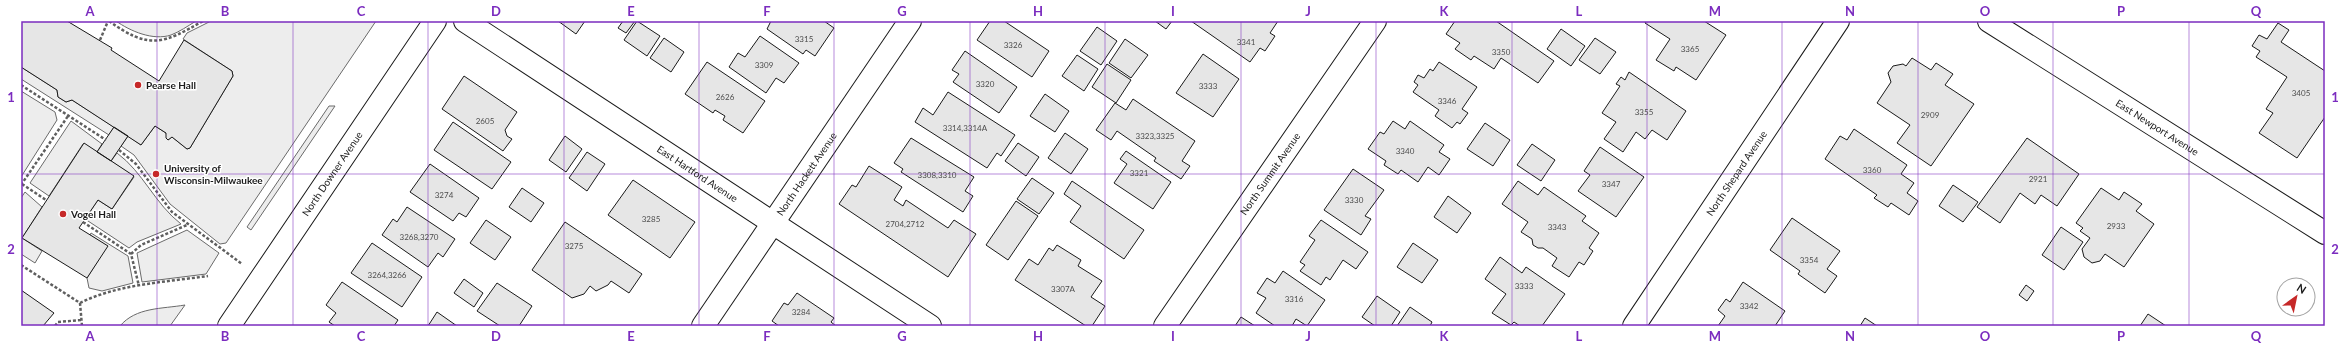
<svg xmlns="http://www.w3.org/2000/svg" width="2346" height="347" font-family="Lato,sans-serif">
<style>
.green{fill:#ededed;stroke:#6a6a6a}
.building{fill:#e6e6e6;stroke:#1a1a1a}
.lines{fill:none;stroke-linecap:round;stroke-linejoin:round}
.street-casing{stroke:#1a1a1a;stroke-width:24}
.secondary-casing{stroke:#1a1a1a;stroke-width:24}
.path{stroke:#5f5f5f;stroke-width:2.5;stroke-dasharray:3 2;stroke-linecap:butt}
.street{stroke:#fff;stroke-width:22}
.secondary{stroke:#fff;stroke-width:22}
.grid{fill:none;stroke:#7b2cbf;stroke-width:1;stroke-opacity:0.55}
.poi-dot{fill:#c62828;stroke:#fff;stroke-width:1.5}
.labels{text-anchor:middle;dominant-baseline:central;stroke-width:3;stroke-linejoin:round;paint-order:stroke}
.number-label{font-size:8px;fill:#4d4d4d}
.poi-label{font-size:10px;font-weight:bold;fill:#1a1a1a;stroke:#fff;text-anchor:start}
.street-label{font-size:10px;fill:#1a1a1a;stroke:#fff}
.neatline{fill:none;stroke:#7b2cbf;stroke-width:1.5}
.grid-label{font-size:13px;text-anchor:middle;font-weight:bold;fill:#7b2cbf}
</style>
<rect width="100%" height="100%" fill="#fff"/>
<path class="green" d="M 116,21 L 196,21 C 188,26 179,32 171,35 C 153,41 130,31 116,21 Z
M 211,21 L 376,21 L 226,243 L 220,244 L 170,204 L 134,155 L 121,146 L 128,136 L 141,145 L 155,126 L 166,133 L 168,140 L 172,137 L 187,149 L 190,148 L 233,76 L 232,71 L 183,39 L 187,33 Z
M 21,67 L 57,90 L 58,97 L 66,102 L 72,100 L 114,127 L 109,135 L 21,79 Z
M 21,91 L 55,112 L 57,120 L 21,177 Z
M 329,106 L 335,106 L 251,230 L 247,227 Z
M 71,121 L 102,144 L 97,152 L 83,144 L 49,196 L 30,183 Z
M 117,153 C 143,172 155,204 181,224 L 137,242 L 129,248 L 85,219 L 98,200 L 112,209 L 134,177 L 111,161 Z
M 25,192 L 42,207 L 22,238 L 42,251 L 35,263 L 21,254 L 21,198 Z
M 187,230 L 219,253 L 206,274 L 142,282 L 137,253 Z
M 91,233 L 128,256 L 133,283 L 102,291 L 89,288 L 87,278 L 107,246 L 90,235 Z
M 185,305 L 170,326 L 120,326 C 136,307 162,309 185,305 Z"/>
<path class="building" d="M 21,21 L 67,21 L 112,48 L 111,50 L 159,81 L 184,40 L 232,71 L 233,76 L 190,148 L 187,149 L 172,137 L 168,140 L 166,138 L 166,133 L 155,126 L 141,145 L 72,100 L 66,102 L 58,97 L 57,90 L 21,67 Z
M 558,21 L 585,21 L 576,34 Z
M 623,21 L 635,21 L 626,33 L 618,28 Z
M 637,21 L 660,36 L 647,56 L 624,40 Z
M 771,21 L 824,21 L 834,28 L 815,56 L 806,50 L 803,54 L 767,29 Z
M 990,21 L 1004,21 L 1049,51 L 1032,77 L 977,40 Z
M 1155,21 L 1172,21 L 1166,29 Z
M 1191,21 L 1278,21 L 1270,33 L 1275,36 L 1265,51 L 1260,48 L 1250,62 Z
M 1455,21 L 1496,21 L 1554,61 L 1538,83 L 1501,58 L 1494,69 L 1474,56 L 1471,60 L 1455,49 L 1460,43 L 1446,34 Z
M 1646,21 L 1704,21 L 1726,35 L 1696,80 L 1676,67 L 1674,71 L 1656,60 L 1670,39 L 1645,23 Z
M 2278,23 L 2289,30 L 2281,42 L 2325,71 L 2325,117 L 2297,158 L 2259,133 L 2273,113 L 2266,109 L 2287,77 L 2256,57 L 2260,51 L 2252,46 L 2259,35 L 2267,39 Z
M 1097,27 L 1117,41 L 1101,65 L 1080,51 Z
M 1561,29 L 1585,46 L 1571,66 L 1547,49 Z
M 760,36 L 799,63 L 784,83 L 776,78 L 766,93 L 729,67 L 738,53 L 745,57 Z
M 664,38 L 684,52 L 671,72 L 650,58 Z
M 1595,38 L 1616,52 L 1600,74 L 1579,60 Z
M 1125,39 L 1148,55 L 1131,78 L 1109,63 Z
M 965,51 L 1017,87 L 999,113 L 953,82 L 959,74 L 952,70 Z
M 1203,54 L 1239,79 L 1213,117 L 1176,93 Z
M 1077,55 L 1098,69 L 1084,91 L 1062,76 Z
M 1912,58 L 1931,70 L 1936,63 L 1953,74 L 1945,85 L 1974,104 L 1931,166 L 1897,143 L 1910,125 L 1877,103 L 1891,82 L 1888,73 L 1893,66 L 1903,64 L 1906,66 Z
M 707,62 L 765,101 L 743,133 L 723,120 L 725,116 L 715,110 L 713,113 L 685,94 Z
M 1439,62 L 1477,87 L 1462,109 L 1468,113 L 1460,124 L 1457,122 L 1452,128 L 1435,116 L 1439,110 L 1413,92 L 1418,85 L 1414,82 L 1418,75 L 1424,78 L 1430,69 L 1433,71 Z
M 1107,64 L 1131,80 L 1116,103 L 1092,87 Z
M 1629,72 L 1686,111 L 1667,140 L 1652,130 L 1645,139 L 1636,132 L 1623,152 L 1604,139 L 1616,122 L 1602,113 L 1620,86 L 1616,84 L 1621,77 L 1625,80 Z
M 464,76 L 517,112 L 505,130 L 507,136 L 512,139 L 503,151 L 442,109 Z
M 948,92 L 1015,135 L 1001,156 L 997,153 L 987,168 L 915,122 L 923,108 L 933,115 Z
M 1045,94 L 1069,111 L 1055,132 L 1030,116 Z
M 1133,99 L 1195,141 L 1182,161 L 1190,166 L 1181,179 L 1154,161 L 1156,158 L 1117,131 L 1111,140 L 1096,130 L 1115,103 L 1126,110 Z
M 1393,121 L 1405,129 L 1410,121 L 1444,145 L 1439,152 L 1450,159 L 1439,175 L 1428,167 L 1418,182 L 1401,170 L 1398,174 L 1384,165 L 1386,161 L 1368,149 L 1380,132 L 1384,134 Z
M 453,122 L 511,162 L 492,189 L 434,150 Z
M 1485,123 L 1510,140 L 1493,166 L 1467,149 Z
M 114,127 L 128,136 L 111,161 L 97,152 Z
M 1854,129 L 1907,165 L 1901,174 L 1914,183 L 1907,193 L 1918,201 L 1909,215 L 1891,203 L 1888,207 L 1874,198 L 1877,195 L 1825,159 L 1840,136 L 1847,140 Z
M 1065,133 L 1088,149 L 1071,174 L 1048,158 Z
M 565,136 L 582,149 L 566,172 L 549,160 Z
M 911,138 L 974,177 L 965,191 L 973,196 L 963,212 L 901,172 L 903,169 L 894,163 Z
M 2027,138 L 2079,174 L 2057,206 L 2041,195 L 2035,204 L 2020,193 L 2000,223 L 1977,207 Z
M 84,143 L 134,176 L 112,209 L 98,200 L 79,228 L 108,246 L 87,278 L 22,238 Z
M 1018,143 L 1039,157 L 1026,176 L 1005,161 Z
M 1532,144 L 1555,160 L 1541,181 L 1517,165 Z
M 1600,147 L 1644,177 L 1616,217 L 1578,191 L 1590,175 L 1584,171 Z
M 1126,151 L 1171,182 L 1153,209 L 1114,183 L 1127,164 L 1120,159 Z
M 587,152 L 605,164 L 587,191 L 569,178 Z
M 430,164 L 479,198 L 466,217 L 459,213 L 453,221 L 410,192 Z
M 869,166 L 902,187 L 894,200 L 903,206 L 906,200 L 948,228 L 954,220 L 976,234 L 948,277 L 839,204 L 852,185 L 856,187 Z
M 1353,169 L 1384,190 L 1365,216 L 1371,219 L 1361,235 L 1324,210 Z
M 1032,178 L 1054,193 L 1039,214 L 1017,199 Z
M 633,180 L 695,222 L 670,258 L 608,215 Z
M 1072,181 L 1144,230 L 1124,259 L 1070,222 L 1081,206 L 1064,194 Z
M 1518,181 L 1538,195 L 1544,187 L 1586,216 L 1582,221 L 1599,233 L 1589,248 L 1593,251 L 1584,265 L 1579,262 L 1569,277 L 1552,266 L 1557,258 L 1543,248 L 1538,248 L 1533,245 L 1532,239 L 1521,232 L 1528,222 L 1502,204 Z
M 1953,185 L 1978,202 L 1963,222 L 1939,206 Z
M 522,188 L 544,203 L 531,222 L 509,207 Z
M 2101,188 L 2119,200 L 2124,192 L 2142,204 L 2136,211 L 2154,224 L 2124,267 L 2105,254 L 2100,261 L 2092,263 L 2084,257 L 2082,249 L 2090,238 L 2080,231 L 2083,228 L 2076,223 Z
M 1448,196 L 1471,213 L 1457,233 L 1434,217 Z
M 1016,201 L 1038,216 L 1008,260 L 986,245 Z
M 407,207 L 455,239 L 443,257 L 438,253 L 428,267 L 382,235 L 393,219 L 397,222 Z
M 1792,218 L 1840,251 L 1827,269 L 1837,276 L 1825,293 L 1798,274 L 1800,271 L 1770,250 Z
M 486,220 L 511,237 L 495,260 L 470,243 Z
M 1321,220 L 1368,252 L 1356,269 L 1343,260 L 1330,280 L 1326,277 L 1321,285 L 1300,271 L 1305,265 L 1300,262 L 1315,240 L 1309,236 Z
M 565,222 L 642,274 L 629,293 L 611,281 L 608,285 L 596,291 L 590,286 L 584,294 L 572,298 L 532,270 Z
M 2061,227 L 2083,242 L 2064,270 L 2042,255 Z
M 372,243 L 422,277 L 402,307 L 351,273 Z
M 1413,243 L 1438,260 L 1422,283 L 1397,267 Z
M 1057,245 L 1081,260 L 1078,266 L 1102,281 L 1091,297 L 1105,306 L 1092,326 L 1086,326 L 1015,280 L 1029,259 L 1038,265 L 1049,248 L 1053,251 Z
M 1500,257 L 1522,273 L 1526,267 L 1565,294 L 1542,326 L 1520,326 L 1514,322 L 1511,325 L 1492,313 L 1506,294 L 1485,279 Z
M 1283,271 L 1325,300 L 1307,326 L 1296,319 L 1292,326 L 1275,326 L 1256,313 L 1266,298 L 1257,293 L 1267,278 L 1275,283 Z
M 464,279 L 483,293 L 474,307 L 454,293 Z
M 342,282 L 398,320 L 394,326 L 335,326 L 329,322 L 336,313 L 326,305 Z
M 1743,282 L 1785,311 L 1775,326 L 1718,326 L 1725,316 L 1718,310 L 1726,299 L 1730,302 Z
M 497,283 L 532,306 L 519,326 L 500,326 L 477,311 Z
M 2026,285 L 2034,291 L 2027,301 L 2019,295 Z
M 21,290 L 54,313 L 43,326 L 21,326 Z
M 797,293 L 834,318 L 831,322 L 836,326 L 779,326 L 772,321 L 784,303 L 788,305 Z
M 1377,296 L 1400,312 L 1391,326 L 1375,326 L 1362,317 Z
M 1410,307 L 1432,322 L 1430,326 L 1397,326 Z
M 437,312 L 457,326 L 428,326 Z
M 2148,314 L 2166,326 L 2140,326 Z
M 1241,317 L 1255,326 L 1235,326 Z
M 1865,318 L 1877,326 L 1860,326 Z"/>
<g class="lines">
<g class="street-casing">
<g id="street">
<path id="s1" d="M 465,21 L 930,326"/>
<path id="s2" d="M 1989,21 L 2325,233"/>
<path id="s3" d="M 703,326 L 910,21"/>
<path id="s4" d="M 1165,326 L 1375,21"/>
<path id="s5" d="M 1634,326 L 1838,21"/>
</g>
</g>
<g class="secondary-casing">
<g id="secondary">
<path id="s6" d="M 229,326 L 435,21"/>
</g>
</g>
<path class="path" d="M 109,21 C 149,50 163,44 203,21
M 100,40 L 108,21
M 21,85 L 106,140
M 119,150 L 136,164 L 172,212 L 242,264
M 22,184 L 46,200
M 21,185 L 68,116
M 83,222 L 131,254 L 139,286
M 131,254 L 141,245 L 187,225
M 21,265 L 80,303 L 82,326
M 80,303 C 118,284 166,282 208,276
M 55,326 L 58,322 L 81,320"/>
<use href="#street" class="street"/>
<use href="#secondary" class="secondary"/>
</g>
<path class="grid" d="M 157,21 L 157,326M 293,21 L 293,326M 428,21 L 428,326M 564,21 L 564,326M 699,21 L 699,326M 834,21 L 834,326M 970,21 L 970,326M 1105,21 L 1105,326M 1241,21 L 1241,326M 1376,21 L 1376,326M 1512,21 L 1512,326M 1647,21 L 1647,326M 1782,21 L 1782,326M 1918,21 L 1918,326M 2053,21 L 2053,326M 2189,21 L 2189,326M 21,174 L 2325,174"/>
<g class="poi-dot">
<circle cx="138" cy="85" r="4"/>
<circle cx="156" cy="174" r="4"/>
<circle cx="63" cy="214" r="4"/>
</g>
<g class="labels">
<g class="number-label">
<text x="804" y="39">3315</text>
<text x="1246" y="42">3341</text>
<text x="1013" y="45">3326</text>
<text x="1690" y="49">3365</text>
<text x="1501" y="52">3350</text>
<text x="764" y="65">3309</text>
<text x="985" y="84">3320</text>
<text x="1208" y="86">3333</text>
<text x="2301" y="93">3405</text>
<text x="725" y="97">2626</text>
<text x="1447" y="101">3346</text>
<text x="1644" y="112">3355</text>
<text x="1930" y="115">2909</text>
<text x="485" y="121">2605</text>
<text x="965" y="128">3314,3314A</text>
<text x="1155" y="136">3323,3325</text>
<text x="1405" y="151">3340</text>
<text x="1872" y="170">3360</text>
<text x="1139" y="173">3321</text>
<text x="937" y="175">3308,3310</text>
<text x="2038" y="179">2921</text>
<text x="1611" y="184">3347</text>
<text x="444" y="195">3274</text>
<text x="1354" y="200">3330</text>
<text x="651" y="219">3285</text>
<text x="905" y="224">2704,2712</text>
<text x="2116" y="226">2933</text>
<text x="1557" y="227">3343</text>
<text x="419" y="237">3268,3270</text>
<text x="574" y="246">3275</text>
<text x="1809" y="260">3354</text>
<text x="387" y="275">3264,3266</text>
<text x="1524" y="286">3333</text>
<text x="1063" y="289">3307A</text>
<text x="1294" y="299">3316</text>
<text x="1749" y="306">3342</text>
<text x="801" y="312">3284</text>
</g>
<g class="poi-label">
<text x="146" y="85">Pearse Hall</text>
<text x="164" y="168">University of<tspan x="164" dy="12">Wisconsin-Milwaukee</tspan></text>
<text x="71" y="214">Vogel Hall</text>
</g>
<g class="street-label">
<text stroke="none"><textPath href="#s2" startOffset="199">East Newport Avenue</textPath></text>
<text stroke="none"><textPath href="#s6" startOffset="184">North Downer Avenue</textPath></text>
<text stroke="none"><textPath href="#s5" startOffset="184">North Shepard Avenue</textPath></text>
<text stroke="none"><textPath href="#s1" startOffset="278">East Hartford Avenue</textPath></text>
<text stroke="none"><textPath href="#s3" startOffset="184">North Hackett Avenue</textPath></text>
<text stroke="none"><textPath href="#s4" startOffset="185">North Summit Avenue</textPath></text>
</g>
</g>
<rect width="2346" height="347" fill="none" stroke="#ffffff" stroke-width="44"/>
<g transform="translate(2296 297) rotate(33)"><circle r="19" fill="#ffffff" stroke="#a3a3a3"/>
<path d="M0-3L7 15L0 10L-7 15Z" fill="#c62828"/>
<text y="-6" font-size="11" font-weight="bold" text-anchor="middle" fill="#1a1a1a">N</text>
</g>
<rect x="22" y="22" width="2302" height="303" class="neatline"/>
<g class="grid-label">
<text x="90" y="16">A</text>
<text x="225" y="16">B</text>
<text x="361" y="16">C</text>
<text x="496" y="16">D</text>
<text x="631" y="16">E</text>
<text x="767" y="16">F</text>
<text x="902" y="16">G</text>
<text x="1038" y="16">H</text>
<text x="1173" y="16">I</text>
<text x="1308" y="16">J</text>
<text x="1444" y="16">K</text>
<text x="1579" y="16">L</text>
<text x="1715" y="16">M</text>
<text x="1850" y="16">N</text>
<text x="1985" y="16">O</text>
<text x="2121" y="16">P</text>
<text x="2256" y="16">Q</text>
<text x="11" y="102">1</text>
<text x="2335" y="102">1</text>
<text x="11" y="254">2</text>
<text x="2335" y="254">2</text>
<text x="90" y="341">A</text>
<text x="225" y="341">B</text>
<text x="361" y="341">C</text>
<text x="496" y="341">D</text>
<text x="631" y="341">E</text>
<text x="767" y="341">F</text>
<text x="902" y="341">G</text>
<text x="1038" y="341">H</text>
<text x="1173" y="341">I</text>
<text x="1308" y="341">J</text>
<text x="1444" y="341">K</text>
<text x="1579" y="341">L</text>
<text x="1715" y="341">M</text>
<text x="1850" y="341">N</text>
<text x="1985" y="341">O</text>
<text x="2121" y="341">P</text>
<text x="2256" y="341">Q</text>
</g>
</svg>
